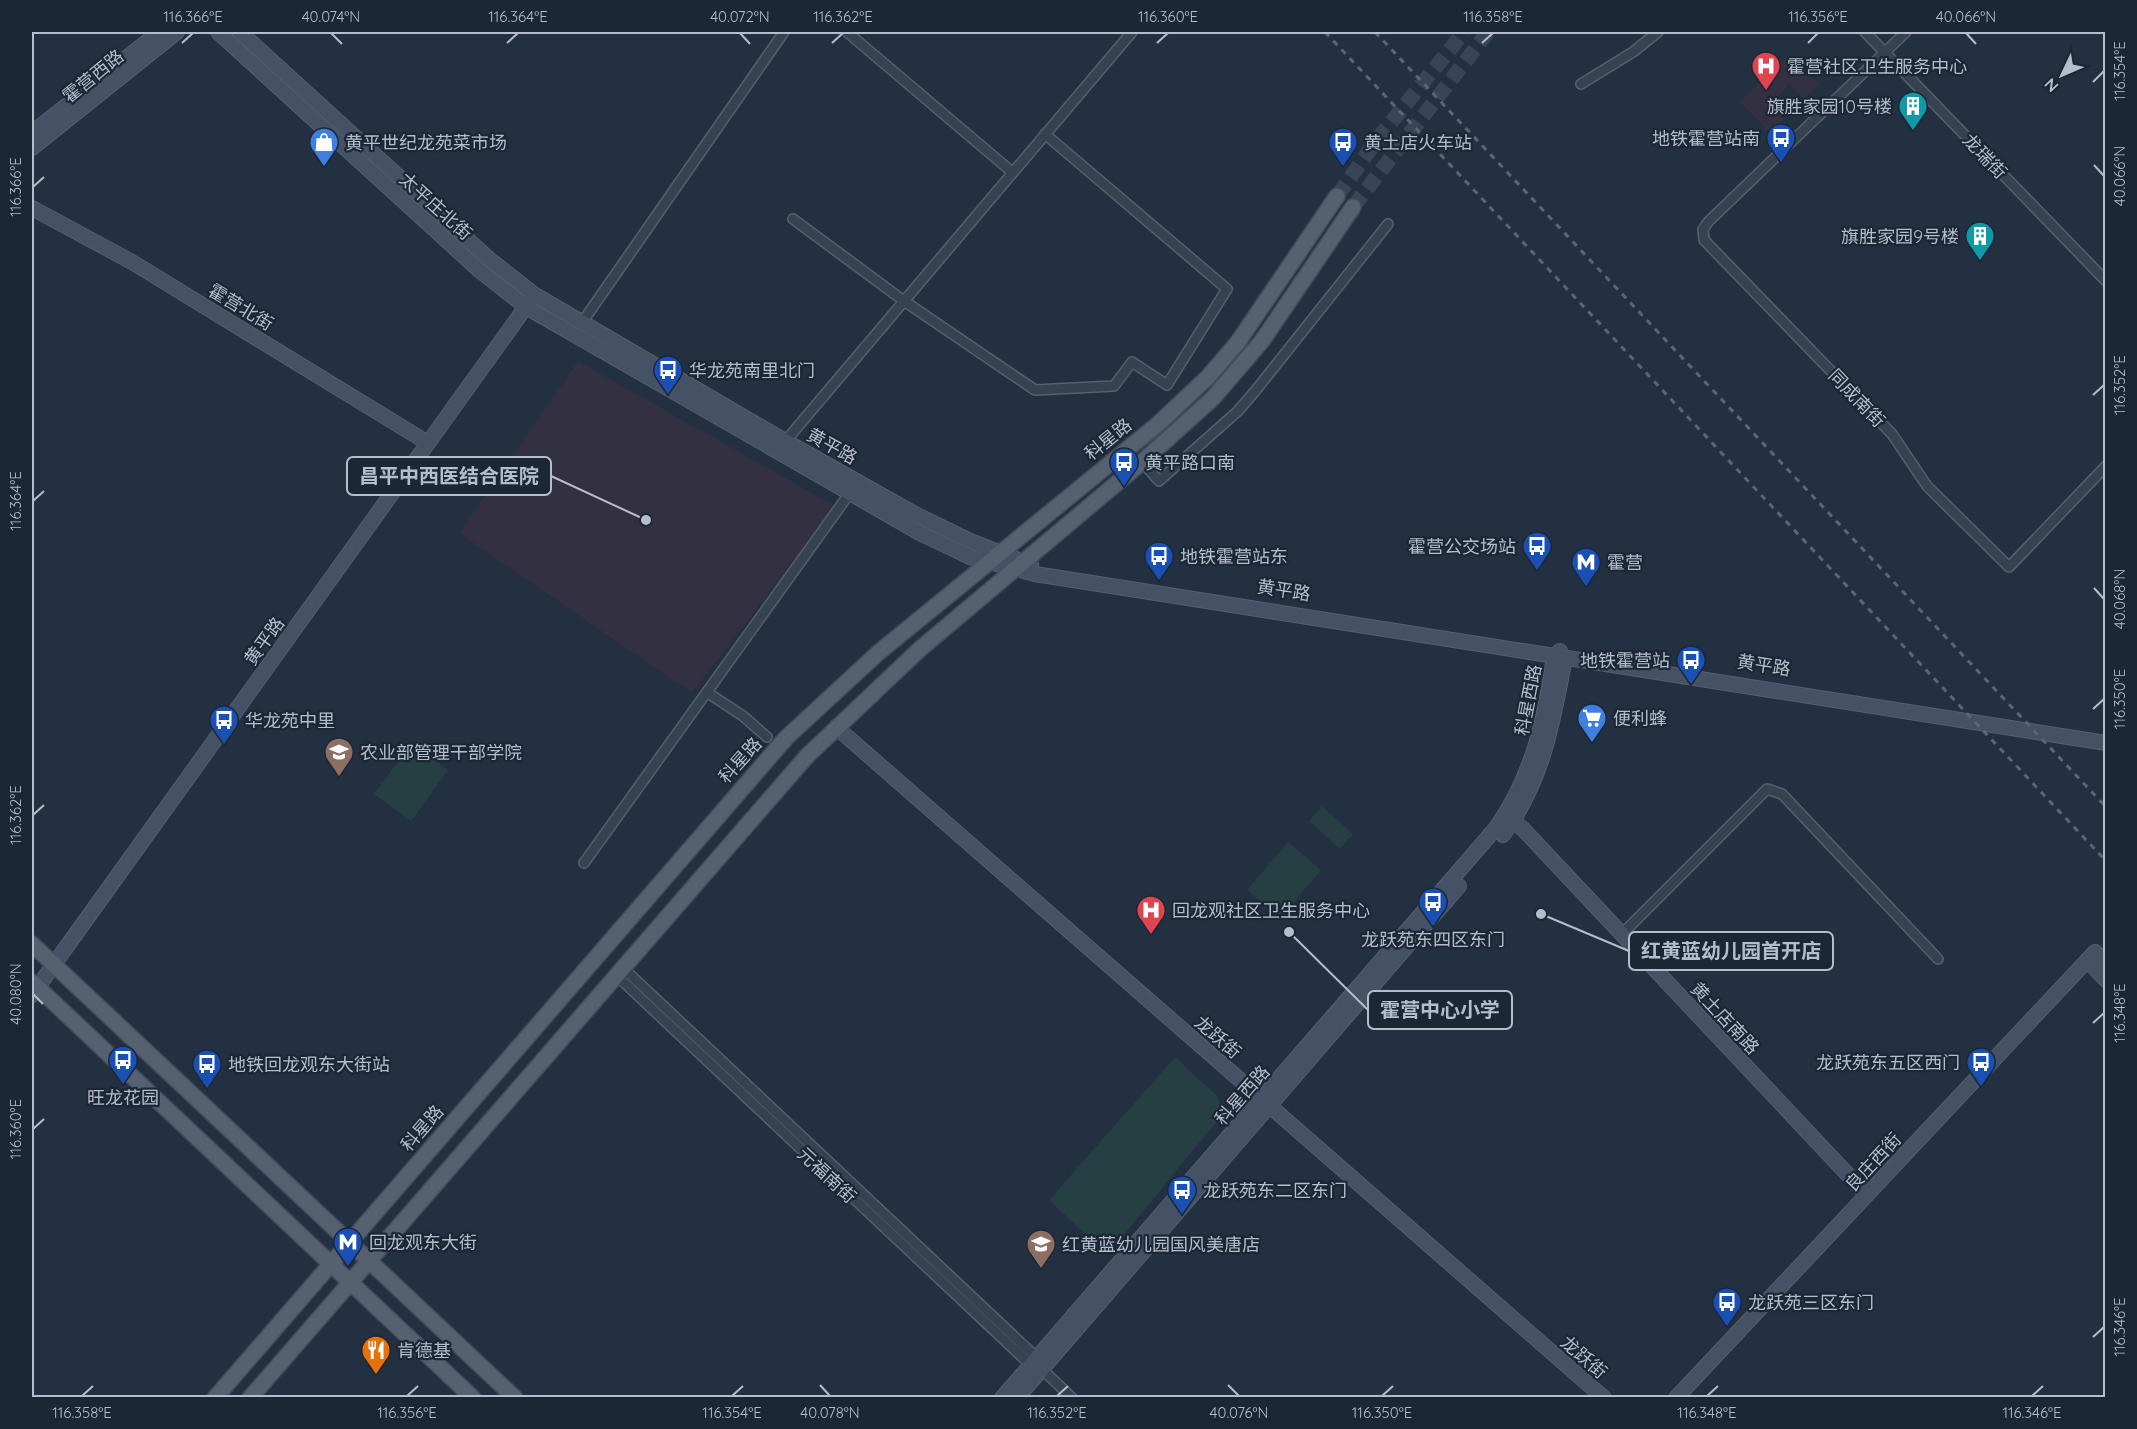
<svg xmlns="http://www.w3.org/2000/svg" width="2137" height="1429" font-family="Quicksand,'Noto Sans SC',sans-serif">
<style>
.medical{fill:#323041}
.green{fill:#253f42}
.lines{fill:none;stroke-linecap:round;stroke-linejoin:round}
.primary-tunnel{stroke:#394556;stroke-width:15;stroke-dasharray:15 8;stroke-linecap:butt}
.street-casing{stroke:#55606e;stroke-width:12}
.secondary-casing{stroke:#55606e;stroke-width:16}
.primary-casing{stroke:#414b5a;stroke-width:18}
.street{stroke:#374251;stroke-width:9}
.secondary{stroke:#455164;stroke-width:14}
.primary{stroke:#556171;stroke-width:15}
.rail{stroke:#596678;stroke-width:3;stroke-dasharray:6 6;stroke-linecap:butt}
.ticks{fill:none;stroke:#b4bdcb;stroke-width:2}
.labels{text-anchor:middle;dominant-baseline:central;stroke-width:4.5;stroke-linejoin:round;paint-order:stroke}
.poi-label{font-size:18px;fill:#b4bdcb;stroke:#1c2736;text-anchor:start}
.street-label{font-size:18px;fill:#b4bdcb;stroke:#1c2736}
.leader{fill:none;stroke:#b4bdcb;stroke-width:2}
.callout-dot{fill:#b4bdcb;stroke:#1c2736;stroke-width:2}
.callout{fill:#1c2736;stroke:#b4bdcb;stroke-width:2}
.callout-label{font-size:20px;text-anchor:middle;font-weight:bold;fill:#b4bdcb}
.neatline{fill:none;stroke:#b4bdcb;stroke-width:2}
.ticks-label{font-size:15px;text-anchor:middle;fill:#b4bdcb}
</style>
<rect width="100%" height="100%" fill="#233041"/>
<path class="medical" d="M 1789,54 L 1819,85 L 1804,99 L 1789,85 L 1770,105 L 1785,120 L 1770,133 L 1740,102 Z
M 578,361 L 835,506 L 692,693 L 459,533 Z"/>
<path class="green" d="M 412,743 L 448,770 L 411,821 L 374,794 Z
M 1322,806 L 1353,834 L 1340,849 L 1309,821 Z
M 1288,842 L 1321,870 L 1280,918 L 1247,890 Z
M 1175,1057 L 1217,1096 L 1224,1114 C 1183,1160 1147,1209 1107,1255 L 1049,1200 Z"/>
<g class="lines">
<path class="primary-tunnel" d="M 1337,196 L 1380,136 L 1464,32
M 1353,207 L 1488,32"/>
<g class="street-casing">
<path id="street" d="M 847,32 L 1012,172
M 1865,32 L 2106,281
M 1906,32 L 1709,221 L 1703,229 L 1704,240 L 1892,434 L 1927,486 L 2009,567 L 2106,466
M 1581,84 L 1633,52 L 1658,32
M 793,219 L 904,301 L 1035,390 L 1114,386 L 1132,362 L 1167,385 L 1227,289 L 1045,134
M 581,324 L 784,32
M 783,444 L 1132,32
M 1142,462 L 1159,481 L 1238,411 L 1256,390 L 1388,224
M 708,693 L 743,716 L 767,737
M 584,863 L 852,490
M 1622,934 L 1767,789 L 1782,794 L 1938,959
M 622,967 L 1037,1358 L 1042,1369 L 1072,1398
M 616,975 L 1033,1367"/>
</g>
<g class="secondary-casing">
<path id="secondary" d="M 218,32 L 479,270 L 526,307 L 918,532 L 970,557 L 1035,574 L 2106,743
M 240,32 L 489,259 L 535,295 L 785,441 L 915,514 L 968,540 L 1031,565
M 32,133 L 159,32
M 32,148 L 177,32
M 32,208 L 132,262 L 428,443
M 836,727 L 1604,1398
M 1507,816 L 1523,829 L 1867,1195
M 1503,835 C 1543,781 1553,722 1565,658
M 2087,960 L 2106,980
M 32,995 L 530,301
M 1002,1398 L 1496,828 C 1533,775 1545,719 1554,656 L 1560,651
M 1017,1398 L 1459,886
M 1676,1398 L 2095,952 L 2106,963"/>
</g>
<g class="primary-casing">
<path id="primary" d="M 32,944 L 515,1398
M 32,982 L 473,1398
M 215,1398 L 786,738 L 878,653 L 1157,425 L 1208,377 L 1238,342 L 1337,196
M 250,1398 L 807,756 L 920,649 L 1142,462 L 1213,398 L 1262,341 L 1353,207"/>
</g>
<use href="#street" class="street"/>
<use href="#secondary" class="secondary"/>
<use href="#primary" class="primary"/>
<path class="rail" d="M 1325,32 L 2106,861
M 1375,32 L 2106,807"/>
</g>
<path class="ticks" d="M 331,33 L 342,44M 740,33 L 750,44M 1966,33 L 1976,44M 182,43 L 193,33M 507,43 L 518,33M 832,43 L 843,33M 1157,43 L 1168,33M 1482,43 L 1493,33M 1808,43 L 1818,33M 2093,82 L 2104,71M 2094,165 L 2104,176M 33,187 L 44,177M 2093,395 L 2104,385M 33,501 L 44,491M 2094,588 L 2104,599M 2093,709 L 2104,699M 33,815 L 44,805M 33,994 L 43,1004M 2093,1023 L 2104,1013M 33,1129 L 44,1119M 2093,1337 L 2104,1327M 820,1385 L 830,1396M 1228,1385 L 1239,1396M 82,1396 L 93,1386M 407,1396 L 418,1386M 732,1396 L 743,1386M 1057,1396 L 1068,1386M 1382,1396 L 1393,1386M 1707,1396 L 1718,1386M 2032,1396 L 2043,1386"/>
<defs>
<g id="hospital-pin" transform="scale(1.5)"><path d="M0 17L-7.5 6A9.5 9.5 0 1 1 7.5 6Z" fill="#e0444e" stroke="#1c2736"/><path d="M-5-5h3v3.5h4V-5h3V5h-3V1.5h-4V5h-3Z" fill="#fff"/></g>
<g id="building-pin" transform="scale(1.5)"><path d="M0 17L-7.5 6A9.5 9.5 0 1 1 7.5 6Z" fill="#0f9aa8" stroke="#1c2736"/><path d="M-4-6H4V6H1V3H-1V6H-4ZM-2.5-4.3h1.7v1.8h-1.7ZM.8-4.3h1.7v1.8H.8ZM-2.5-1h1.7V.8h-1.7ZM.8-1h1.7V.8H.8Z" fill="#fff"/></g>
<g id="bus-pin" transform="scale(1.5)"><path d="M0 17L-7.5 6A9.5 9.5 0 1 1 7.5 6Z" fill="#1a4fb4" stroke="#1c2736"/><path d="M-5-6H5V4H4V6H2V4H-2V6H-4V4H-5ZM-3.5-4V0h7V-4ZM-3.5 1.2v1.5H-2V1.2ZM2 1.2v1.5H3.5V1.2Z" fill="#fff"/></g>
<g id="shop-pin" transform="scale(1.5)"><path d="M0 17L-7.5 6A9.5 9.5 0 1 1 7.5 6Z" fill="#3f7fe0" stroke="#1c2736"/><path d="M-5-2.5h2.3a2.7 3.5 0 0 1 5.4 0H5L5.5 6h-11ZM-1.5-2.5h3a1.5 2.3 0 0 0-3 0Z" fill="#fff"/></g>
<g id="metro-pin" transform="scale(1.5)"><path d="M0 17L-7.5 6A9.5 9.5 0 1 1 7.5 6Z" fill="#1a4fb4" stroke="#1c2736"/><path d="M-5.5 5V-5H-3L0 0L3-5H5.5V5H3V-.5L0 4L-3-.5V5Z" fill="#fff"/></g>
<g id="supermarket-pin" transform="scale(1.5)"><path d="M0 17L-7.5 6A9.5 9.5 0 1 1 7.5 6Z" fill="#3f7fe0" stroke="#1c2736"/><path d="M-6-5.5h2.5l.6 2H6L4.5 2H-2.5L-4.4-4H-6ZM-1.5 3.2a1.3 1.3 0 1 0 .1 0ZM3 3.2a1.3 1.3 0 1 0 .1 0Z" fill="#fff"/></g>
<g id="school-pin" transform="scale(1.5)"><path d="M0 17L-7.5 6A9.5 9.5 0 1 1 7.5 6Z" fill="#8d6e63" stroke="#1c2736"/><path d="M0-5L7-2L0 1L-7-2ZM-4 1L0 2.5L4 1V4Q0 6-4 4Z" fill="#fff"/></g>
<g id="restaurant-pin" transform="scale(1.5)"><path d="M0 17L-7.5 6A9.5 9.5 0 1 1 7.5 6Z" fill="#e8710a" stroke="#1c2736"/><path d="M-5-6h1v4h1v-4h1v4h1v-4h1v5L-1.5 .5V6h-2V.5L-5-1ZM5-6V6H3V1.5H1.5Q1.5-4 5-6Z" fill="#fff"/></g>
</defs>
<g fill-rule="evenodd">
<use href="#hospital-pin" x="1766" y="66"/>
<use href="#building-pin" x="1913" y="106"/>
<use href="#bus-pin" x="1781" y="138"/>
<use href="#shop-pin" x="324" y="142"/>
<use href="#bus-pin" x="1343" y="142"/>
<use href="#building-pin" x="1980" y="236"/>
<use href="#bus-pin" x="668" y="370"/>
<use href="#bus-pin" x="1124" y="462"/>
<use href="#bus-pin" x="1537" y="546"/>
<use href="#bus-pin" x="1159" y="556"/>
<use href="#metro-pin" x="1586" y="562"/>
<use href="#bus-pin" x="1691" y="660"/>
<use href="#supermarket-pin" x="1592" y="718"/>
<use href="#bus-pin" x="224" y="720"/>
<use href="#school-pin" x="339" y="752"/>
<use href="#bus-pin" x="1433" y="902"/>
<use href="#hospital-pin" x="1151" y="910"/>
<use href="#bus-pin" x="123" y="1060"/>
<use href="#bus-pin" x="1981" y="1062"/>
<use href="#bus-pin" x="207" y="1064"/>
<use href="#bus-pin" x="1182" y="1190"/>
<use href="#metro-pin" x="348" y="1242"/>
<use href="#school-pin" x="1041" y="1244"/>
<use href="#bus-pin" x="1727" y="1302"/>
<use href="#restaurant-pin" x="376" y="1350"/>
</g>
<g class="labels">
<g class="poi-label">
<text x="1787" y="66">霍营社区卫生服务中心</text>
<text x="1892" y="106" text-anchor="end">旗胜家园10号楼</text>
<text x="1760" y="138" text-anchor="end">地铁霍营站南</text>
<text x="345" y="142">黄平世纪龙苑菜市场</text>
<text x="1364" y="142">黄土店火车站</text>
<text x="1959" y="236" text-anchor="end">旗胜家园9号楼</text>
<text x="689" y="370">华龙苑南里北门</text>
<text x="1145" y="462">黄平路口南</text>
<text x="1516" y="546" text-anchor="end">霍营公交场站</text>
<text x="1180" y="556">地铁霍营站东</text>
<text x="1607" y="562">霍营</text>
<text x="1670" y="660" text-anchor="end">地铁霍营站</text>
<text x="1613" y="718">便利蜂</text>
<text x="245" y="720">华龙苑中里</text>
<text x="360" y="752">农业部管理干部学院</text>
<text x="1172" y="910">回龙观社区卫生服务中心</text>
<text x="1433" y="939" text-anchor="middle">龙跃苑东四区东门</text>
<text x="1960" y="1062" text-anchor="end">龙跃苑东五区西门</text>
<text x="228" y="1064">地铁回龙观东大街站</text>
<text x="123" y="1097" text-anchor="middle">旺龙花园</text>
<text x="1203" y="1190">龙跃苑东二区东门</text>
<text x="369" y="1242">回龙观东大街</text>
<text x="1062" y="1244">红黄蓝幼儿园国风美唐店</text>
<text x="1748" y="1302">龙跃苑三区东门</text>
<text x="397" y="1350">肯德基</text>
</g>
<g class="street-label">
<text transform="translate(93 76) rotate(-39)">霍营西路</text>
<text transform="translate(1985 156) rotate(46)">龙瑞街</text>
<text transform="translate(436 206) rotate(42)">太平庄北街</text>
<text transform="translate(241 307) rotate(31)">霍营北街</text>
<text transform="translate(1857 398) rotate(46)">同成南街</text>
<text transform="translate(1108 439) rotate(-39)">科星路</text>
<text transform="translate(832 446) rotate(29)">黄平路</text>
<text transform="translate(1284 590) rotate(9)">黄平路</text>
<text transform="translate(264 641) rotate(-54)">黄平路</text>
<text transform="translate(1764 665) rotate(9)">黄平路</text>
<text transform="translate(1528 700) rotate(-79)">科星西路</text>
<text transform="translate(740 760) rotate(-48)">科星路</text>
<text transform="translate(1725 1018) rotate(47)">黄土店南路</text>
<text transform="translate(1218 1037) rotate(41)">龙跃街</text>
<text transform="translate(1242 1095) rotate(-49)">科星西路</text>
<text transform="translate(422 1128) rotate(-49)">科星路</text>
<text transform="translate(1873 1162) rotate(-47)">良庄西街</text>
<text transform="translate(827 1175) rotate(43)">元福南街</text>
<text transform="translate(1584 1357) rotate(41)">龙跃街</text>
</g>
</g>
<path class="leader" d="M646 520L551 476M1541 914L1629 951M1289 932L1368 1010"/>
<g class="callout-dot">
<circle cx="646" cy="520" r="6"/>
<circle cx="1541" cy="914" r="6"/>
<circle cx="1289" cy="932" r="6"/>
</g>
<g class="callout">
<rect x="347" y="457" width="204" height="38" rx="6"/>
<rect x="1629" y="932" width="204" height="38" rx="6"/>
<rect x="1368" y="991" width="144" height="38" rx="6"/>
</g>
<g class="callout-label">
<text x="449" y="483">昌平中西医结合医院</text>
<text x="1731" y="958">红黄蓝幼儿园首开店</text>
<text x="1440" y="1017">霍营中心小学</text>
</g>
<rect width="2137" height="1429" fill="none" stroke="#1c2736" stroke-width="66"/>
<g transform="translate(2062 75) rotate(226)" stroke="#1c2736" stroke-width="4.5" paint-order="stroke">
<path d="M0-4.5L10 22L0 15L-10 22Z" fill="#b4bdcb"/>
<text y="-9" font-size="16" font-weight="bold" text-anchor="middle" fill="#b4bdcb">N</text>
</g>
<rect x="33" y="33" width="2071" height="1363" class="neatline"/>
<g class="ticks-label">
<text x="193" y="22">116.366°E</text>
<text x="331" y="22">40.074°N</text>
<text x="518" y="22">116.364°E</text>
<text x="740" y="22">40.072°N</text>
<text x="843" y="22">116.362°E</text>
<text x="1168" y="22">116.360°E</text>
<text x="1493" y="22">116.358°E</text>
<text x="1818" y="22">116.356°E</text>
<text x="1966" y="22">40.066°N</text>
<text transform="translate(2120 71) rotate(-90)" y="5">116.354°E</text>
<text transform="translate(2120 176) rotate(-90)" y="5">40.066°N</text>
<text transform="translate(16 187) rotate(-90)" y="5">116.366°E</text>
<text transform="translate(2120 385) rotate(-90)" y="5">116.352°E</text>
<text transform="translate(16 501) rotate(-90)" y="5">116.364°E</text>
<text transform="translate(2120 599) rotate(-90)" y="5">40.068°N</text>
<text transform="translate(2120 699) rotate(-90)" y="5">116.350°E</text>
<text transform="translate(16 815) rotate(-90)" y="5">116.362°E</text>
<text transform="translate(16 994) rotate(-90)" y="5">40.080°N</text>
<text transform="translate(2120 1013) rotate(-90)" y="5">116.348°E</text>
<text transform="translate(16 1129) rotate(-90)" y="5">116.360°E</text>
<text transform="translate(2120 1327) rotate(-90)" y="5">116.346°E</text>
<text x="82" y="1418">116.358°E</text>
<text x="407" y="1418">116.356°E</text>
<text x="732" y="1418">116.354°E</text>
<text x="830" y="1418">40.078°N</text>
<text x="1057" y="1418">116.352°E</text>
<text x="1239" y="1418">40.076°N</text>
<text x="1382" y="1418">116.350°E</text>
<text x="1707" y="1418">116.348°E</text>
<text x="2032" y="1418">116.346°E</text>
</g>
</svg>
